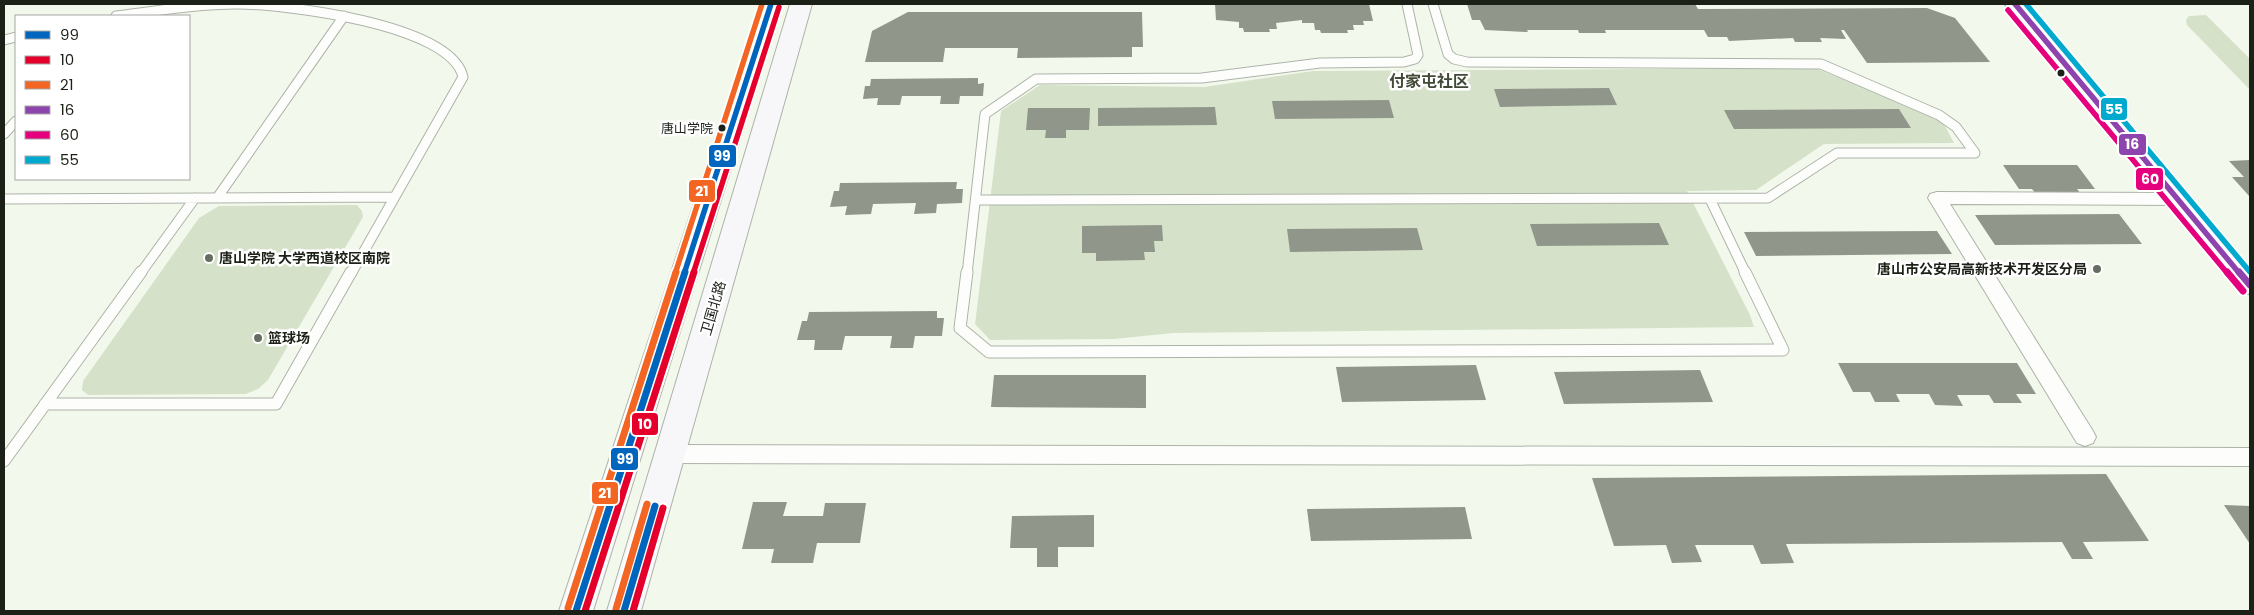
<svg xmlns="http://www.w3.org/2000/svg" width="2254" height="615" font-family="Poppins,'Noto Sans SC',sans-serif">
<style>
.green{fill:#d5e2c9}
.building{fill:#90978a}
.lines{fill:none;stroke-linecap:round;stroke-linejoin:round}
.service-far1-casing{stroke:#adb3a8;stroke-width:11}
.service-casing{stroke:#adb3a8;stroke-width:13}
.minor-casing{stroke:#adb3a8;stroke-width:2}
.tertiary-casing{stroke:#adb3a8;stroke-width:3}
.secondary-casing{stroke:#adb3a8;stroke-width:2}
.service-far1{stroke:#fdfefc;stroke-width:9}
.service{stroke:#fdfefc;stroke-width:11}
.minor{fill:#fdfefc;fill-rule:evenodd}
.tertiary{fill:#fdfefc;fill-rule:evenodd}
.secondary{fill:#f7f6f8;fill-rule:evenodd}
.bus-1-far1-casing{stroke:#fff;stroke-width:9}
.bus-1-casing{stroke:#fff;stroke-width:11}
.bus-2-far1-casing{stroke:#fff;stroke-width:9}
.bus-2-casing{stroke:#fff;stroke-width:11}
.bus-3-far1-casing{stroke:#fff;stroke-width:9}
.bus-3-casing{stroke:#fff;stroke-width:11}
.bus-4-far1-casing{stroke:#fff;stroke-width:9}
.bus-4-casing{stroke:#fff;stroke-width:11}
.bus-5-far1-casing{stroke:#fff;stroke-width:9}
.bus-5-casing{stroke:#fff;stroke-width:11}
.bus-6-casing{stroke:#fff;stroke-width:9}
.bus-1-far1{stroke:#0065bd;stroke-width:5.5}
.bus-1{stroke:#0065bd;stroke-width:7}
.bus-2-far1{stroke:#e4002b;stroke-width:5.5}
.bus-2{stroke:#e4002b;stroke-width:7}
.bus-3-far1{stroke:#f26522;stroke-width:5.5}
.bus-3{stroke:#f26522;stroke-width:7}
.bus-4-far1{stroke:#8e44ad;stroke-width:5.5}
.bus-4{stroke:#8e44ad;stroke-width:7}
.bus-5-far1{stroke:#e5007d;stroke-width:5.5}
.bus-5{stroke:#e5007d;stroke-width:7}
.bus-6{stroke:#00a9ce;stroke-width:5.5}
.bus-dot{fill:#1c2118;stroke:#fff;stroke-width:2}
.poi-dot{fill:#676d62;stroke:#fff;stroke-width:2}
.labels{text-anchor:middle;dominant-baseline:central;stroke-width:5;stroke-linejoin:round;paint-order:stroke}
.bus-label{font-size:13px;fill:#1c2118;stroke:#fff;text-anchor:end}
.poi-label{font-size:14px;font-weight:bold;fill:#1c2118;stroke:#fff;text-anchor:start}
.street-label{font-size:14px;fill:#1c2118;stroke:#fff}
.quarter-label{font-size:16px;font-weight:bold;fill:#404a36;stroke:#fff}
.line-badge{stroke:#fff;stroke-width:2}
.badge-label{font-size:14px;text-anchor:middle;font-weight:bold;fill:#fff}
</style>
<rect width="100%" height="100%" fill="#f2f9ec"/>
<path class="green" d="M 2206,15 L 2250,59 L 2250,90 L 2187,25 L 2186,20 L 2189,16 Z
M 1815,68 L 1934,116 L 1945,126 L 1954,143 L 1824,144 L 1756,190 L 1687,191 L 1750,315 L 1754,327 L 1173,333 L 1114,339 L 990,340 L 975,324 L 1001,111 L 1040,85 L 1204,87 L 1313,71 Z
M 357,205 L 362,211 L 363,217 L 268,380 L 258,389 L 246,394 L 88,395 L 82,390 L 83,381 L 199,218 L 219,206 Z"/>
<path class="building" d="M 1215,4 L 1369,4 L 1373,21 L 1363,21 L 1364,25 L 1353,25 L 1354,30 L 1347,30 L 1348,33 L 1321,33 L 1320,30 L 1315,30 L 1314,23 L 1302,23 L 1302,20 L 1276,23 L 1277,29 L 1269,29 L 1270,32 L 1244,32 L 1243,28 L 1239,28 L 1239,22 L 1216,20 Z
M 1467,4 L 1695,4 L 1698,9 L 1927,8 L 1955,18 L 1990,62 L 1867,63 L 1844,30 L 1841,30 L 1846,39 L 1820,38 L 1822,42 L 1795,42 L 1793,38 L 1729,41 L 1727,37 L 1708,37 L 1704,30 L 1605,30 L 1606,33 L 1579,33 L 1578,30 L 1527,30 L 1528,32 L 1485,30 L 1480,20 L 1472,20 Z
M 908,12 L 1142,12 L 1143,47 L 1132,47 L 1132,57 L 1017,58 L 1018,48 L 945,48 L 943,62 L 865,62 L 872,31 Z
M 978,78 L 978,84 L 984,83 L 983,96 L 960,96 L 959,104 L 940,104 L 941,96 L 902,96 L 900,105 L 877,105 L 878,98 L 863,99 L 865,86 L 870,86 L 871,79 Z
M 1609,88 L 1617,105 L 1500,107 L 1494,89 Z
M 1389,100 L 1394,118 L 1275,119 L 1272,101 Z
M 1215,107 L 1217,125 L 1098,126 L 1098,108 Z
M 1028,108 L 1090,108 L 1089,130 L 1066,130 L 1066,138 L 1045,138 L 1046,130 L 1026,130 Z
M 1899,109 L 1911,128 L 1734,129 L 1724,110 Z
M 2250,160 L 2250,197 L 2232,177 L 2244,177 L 2229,161 Z
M 2003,165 L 2077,165 L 2095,189 L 2077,189 L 2081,194 L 2036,194 L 2032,189 L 2019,189 Z
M 957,182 L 956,189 L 963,189 L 962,203 L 937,204 L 936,213 L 914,214 L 916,203 L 873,204 L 871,214 L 845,215 L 847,206 L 830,207 L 834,191 L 839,191 L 840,183 Z
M 2119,214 L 2142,244 L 1995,245 L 1975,215 Z
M 1659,223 L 1669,245 L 1537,246 L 1530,224 Z
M 1162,225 L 1163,241 L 1154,241 L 1155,252 L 1144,252 L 1145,260 L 1096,261 L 1096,253 L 1082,253 L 1082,226 Z
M 1417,228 L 1423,250 L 1290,252 L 1287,229 Z
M 1937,231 L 1952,254 L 1756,256 L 1744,232 Z
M 937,311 L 937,318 L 944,318 L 942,336 L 915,336 L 913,348 L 890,348 L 892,336 L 845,336 L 842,350 L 814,350 L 815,340 L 797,340 L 802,321 L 807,321 L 809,312 Z
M 1838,363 L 2017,363 L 2036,394 L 2016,394 L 2022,403 L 1994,403 L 1989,395 L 1957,395 L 1963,406 L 1935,405 L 1929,394 L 1896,394 L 1900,402 L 1875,402 L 1870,392 L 1853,392 Z
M 1476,365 L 1486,400 L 1342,402 L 1336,367 Z
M 1700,370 L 1713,402 L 1564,404 L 1554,372 Z
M 994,375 L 1146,375 L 1146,408 L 991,407 Z
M 2106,474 L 2149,541 L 2083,542 L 2093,559 L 2072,559 L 2062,542 L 1786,544 L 1794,563 L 1761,564 L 1753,545 L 1695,545 L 1702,562 L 1672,563 L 1666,545 L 1614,546 L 1592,478 Z
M 753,502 L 787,502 L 783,516 L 823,516 L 825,503 L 866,503 L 860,543 L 817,543 L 813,563 L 771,563 L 774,549 L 742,549 Z
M 2224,505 L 2250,506 L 2250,544 Z
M 1465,507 L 1472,539 L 1311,541 L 1307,509 Z
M 1094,515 L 1094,547 L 1058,547 L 1058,567 L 1037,567 L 1037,548 L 1010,548 L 1012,516 Z"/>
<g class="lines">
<g class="service-far1-casing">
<path id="service-far1" d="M 116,16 C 156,11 197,4 237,4 C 284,4 451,24 463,77 L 351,274
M 4,40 L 16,37
M 4,134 L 16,121
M 217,198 L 344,16
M 4,199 L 393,197
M 1710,199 L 1746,274
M 976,200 L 1768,198 L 1837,153 L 1975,153 L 1956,127 L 1939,115 L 1821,64 L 1467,62 L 1454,59 L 1448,54 L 1433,4
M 140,274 L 195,198
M 967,274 L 985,114 L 1036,79 L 1202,78 L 1320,63 L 1404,62 L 1415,59 L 1418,55 L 1407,4"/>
</g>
<g class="service-casing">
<path id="service" d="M 967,272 L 960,328 L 989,352 L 1783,350 L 1745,272
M 45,404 L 276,404 L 351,272
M 4,461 L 141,272"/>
</g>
<g class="minor-casing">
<path id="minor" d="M 1937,192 L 2179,193 L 2186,195 L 2188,199 L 2186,203 L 2179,205 L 1950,204 L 2093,431 L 2096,437 L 2093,443 L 2085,446 L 2077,443 L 1928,198 L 1930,194 Z
M 670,445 L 2250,448 L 2250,466 L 670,463 L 662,460 L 659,454 L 662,448 Z"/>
</g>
<g class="tertiary-casing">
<path id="tertiary" d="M 2005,4 L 2025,4 L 2250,269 L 2250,294 L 2241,291 Z"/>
</g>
<g class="secondary-casing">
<path id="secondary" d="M 760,4 L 782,4 L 593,611 L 559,611 Z
M 790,4 L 812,4 L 641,611 L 607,611 Z"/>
</g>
<use href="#service-far1" class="service-far1"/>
<use href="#service" class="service"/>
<use href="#minor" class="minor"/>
<use href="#tertiary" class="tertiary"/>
<use href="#secondary" class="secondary"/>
<g class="bus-1-far1-casing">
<path id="bus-1-far1" d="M 684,274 L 771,4"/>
</g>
<g class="bus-1-casing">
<path id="bus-1" d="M 576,611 L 685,272
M 624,611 L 655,506"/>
</g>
<g class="bus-2-far1-casing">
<path id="bus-2-far1" d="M 693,274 L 779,7"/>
</g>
<g class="bus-2-casing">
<path id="bus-2" d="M 585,611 L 694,272
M 633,611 L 663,508"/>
</g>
<g class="bus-3-far1-casing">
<path id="bus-3-far1" d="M 675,274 L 762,4"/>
</g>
<g class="bus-3-casing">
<path id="bus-3" d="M 568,608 L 676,272
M 616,609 L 647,504"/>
</g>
<g class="bus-4-far1-casing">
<path id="bus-4-far1" d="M 2015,4 L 2240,274"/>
</g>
<g class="bus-4-casing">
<path id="bus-4" d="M 2239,272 L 2250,285"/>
</g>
<g class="bus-5-far1-casing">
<path id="bus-5-far1" d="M 2008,10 L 2228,274"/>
</g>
<g class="bus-5-casing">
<path id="bus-5" d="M 2227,272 L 2243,291"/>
</g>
<g class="bus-6-casing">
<path id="bus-6" d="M 2026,4 L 2250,272"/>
</g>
<use href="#bus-1-far1" class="bus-1-far1"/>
<use href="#bus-1" class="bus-1"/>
<use href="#bus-2-far1" class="bus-2-far1"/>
<use href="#bus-2" class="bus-2"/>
<use href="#bus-3-far1" class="bus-3-far1"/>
<use href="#bus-3" class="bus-3"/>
<use href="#bus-4-far1" class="bus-4-far1"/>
<use href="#bus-4" class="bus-4"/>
<use href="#bus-5-far1" class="bus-5-far1"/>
<use href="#bus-5" class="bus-5"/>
<use href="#bus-6" class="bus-6"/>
</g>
<g class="bus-dot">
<circle cx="2061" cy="73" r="4.5"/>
<circle cx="722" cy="128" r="4.5"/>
</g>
<g class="poi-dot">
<circle cx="209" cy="258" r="5"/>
<circle cx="2097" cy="269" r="5"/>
<circle cx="258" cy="338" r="5"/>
</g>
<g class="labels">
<g class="bus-label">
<text x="713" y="128">唐山学院</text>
</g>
<g class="poi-label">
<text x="219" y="258">唐山学院 大学西道校区南院</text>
<text x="2087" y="269" text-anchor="end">唐山市公安局高新技术开发区分局</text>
<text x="268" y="338">篮球场</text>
</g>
<g class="street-label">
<text transform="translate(713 308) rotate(-74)">卫国北路</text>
</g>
<g class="quarter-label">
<text x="1429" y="81">付家屯社区</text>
</g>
</g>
<g class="line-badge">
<rect x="2100" y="97" width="28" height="24" rx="5" fill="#00a9ce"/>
<rect x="2118" y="133" width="29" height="23" rx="5" fill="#8e44ad"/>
<rect x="708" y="144" width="29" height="24" rx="5" fill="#0065bd"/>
<rect x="2135" y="167" width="29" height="24" rx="5" fill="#e5007d"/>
<rect x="688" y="179" width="28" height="24" rx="5" fill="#f26522"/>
<rect x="631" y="412" width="28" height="24" rx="5" fill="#e4002b"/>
<rect x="610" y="447" width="29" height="24" rx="5" fill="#0065bd"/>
<rect x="591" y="481" width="28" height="24" rx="5" fill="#f26522"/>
</g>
<g class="badge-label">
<text x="2114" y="114">55</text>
<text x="2132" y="149">16</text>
<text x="722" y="161">99</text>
<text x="2150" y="184">60</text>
<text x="702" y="196">21</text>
<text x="645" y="429">10</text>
<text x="625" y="464">99</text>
<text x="605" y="498">21</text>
</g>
<rect width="2254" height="615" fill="none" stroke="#1c2118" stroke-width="10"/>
<rect x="15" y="15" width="175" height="165" fill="#ffffff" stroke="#a4a6a3"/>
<rect x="25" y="31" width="25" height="8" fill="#0065bd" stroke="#a4a6a3"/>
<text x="60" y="40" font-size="15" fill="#1c2118">99</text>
<rect x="25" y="56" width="25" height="8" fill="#e4002b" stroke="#a4a6a3"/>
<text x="60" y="65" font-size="15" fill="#1c2118">10</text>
<rect x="25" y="81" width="25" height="8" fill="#f26522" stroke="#a4a6a3"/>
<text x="60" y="90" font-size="15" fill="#1c2118">21</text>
<rect x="25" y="106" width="25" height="8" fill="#8e44ad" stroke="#a4a6a3"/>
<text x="60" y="115" font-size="15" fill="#1c2118">16</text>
<rect x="25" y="131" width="25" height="8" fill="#e5007d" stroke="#a4a6a3"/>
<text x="60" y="140" font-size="15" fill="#1c2118">60</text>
<rect x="25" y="156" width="25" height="8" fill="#00a9ce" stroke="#a4a6a3"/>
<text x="60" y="165" font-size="15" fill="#1c2118">55</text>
</svg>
